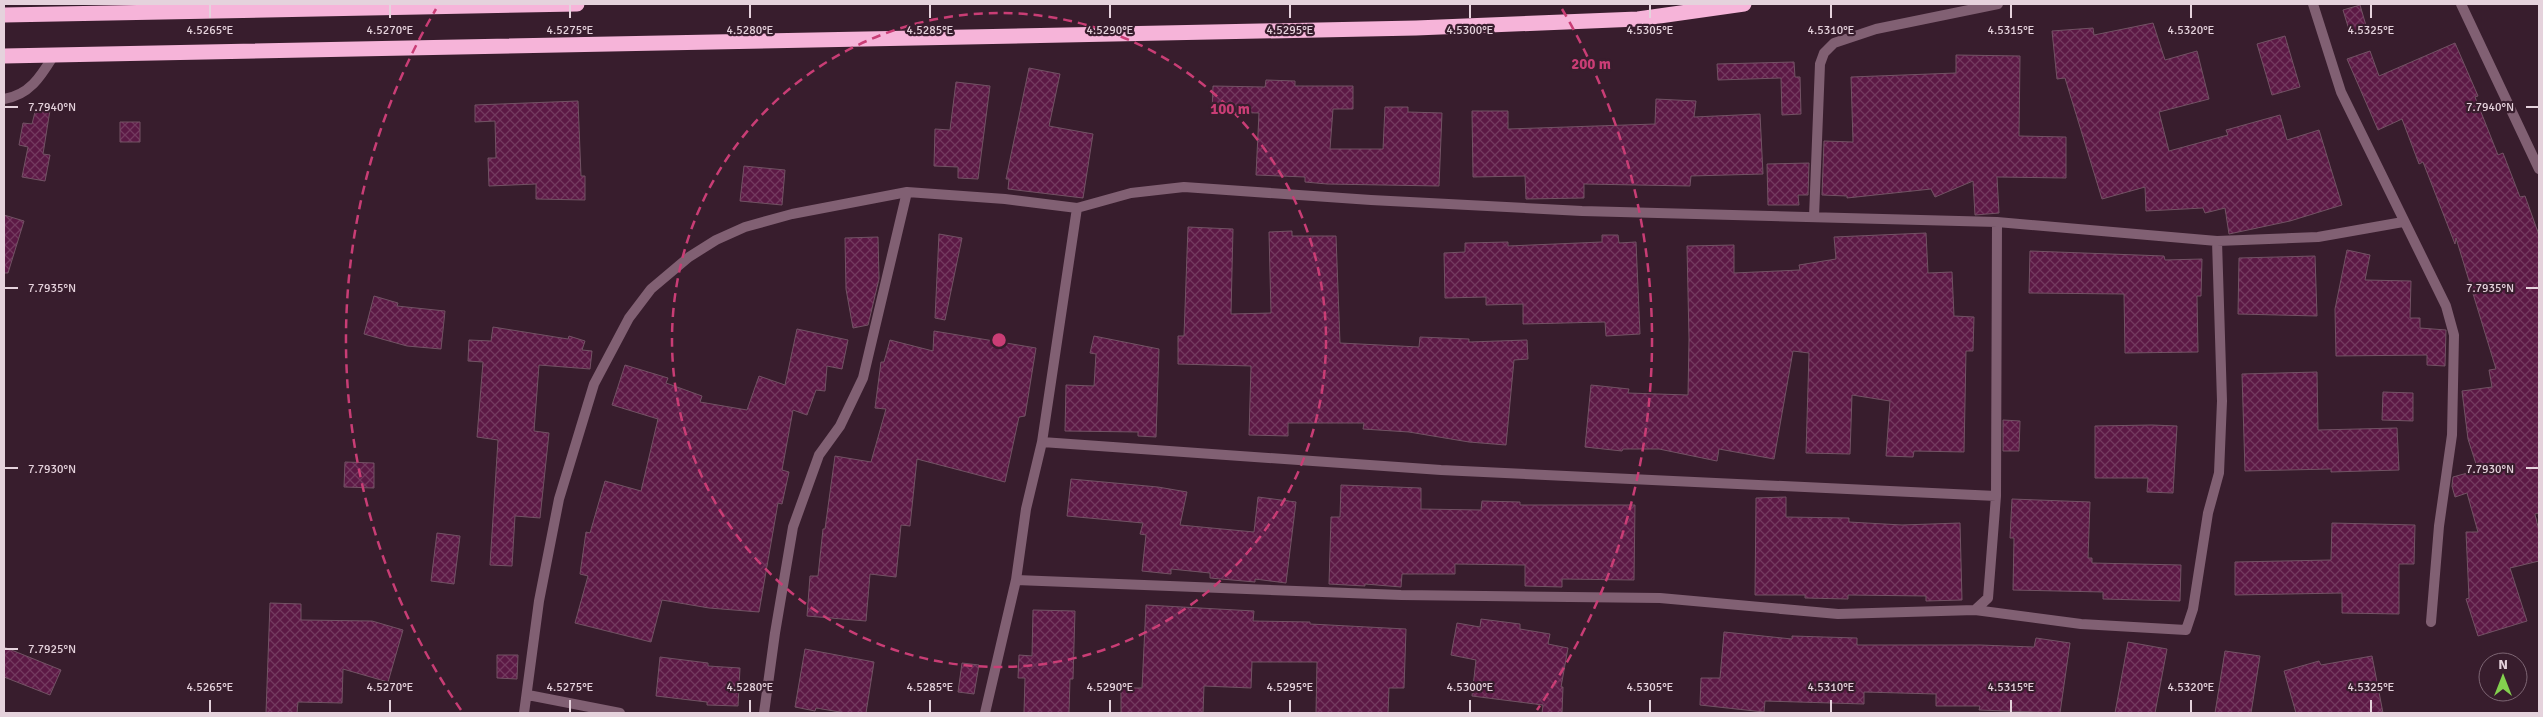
<svg xmlns="http://www.w3.org/2000/svg" width="2543" height="717" font-family="Signika,sans-serif">
<style>
.building{fill:url(#building-cross-hatch);stroke:#725264}
.lines{fill:none;stroke-linecap:round;stroke-linejoin:round}
.street{stroke:#816073;stroke-width:10}
.highway{stroke:#f6b4d9;stroke-width:15}
.ticks{fill:none;stroke:#e5d2dc;stroke-width:2}
.ring{fill:none;stroke:#c93d75;stroke-width:2.5;stroke-dasharray:9 6}
.ticks-label{font-size:12px;text-anchor:middle;fill:#e5d2dc;stroke:#381d2d;stroke-width:4.5;stroke-linejoin:round;paint-order:stroke}
.centre{fill:#c93d75;stroke:#381d2d;stroke-width:2.5}
.ring-label{font-size:15px;text-anchor:middle;font-weight:bold;fill:#c93d75;stroke:#381d2d;stroke-width:4.5;stroke-linejoin:round;paint-order:stroke}
</style>
<defs>
<pattern id="building-cross-hatch" width="8" height="8" patternUnits="userSpaceOnUse" patternTransform="scale(1.25)"><rect width="8" height="8" fill="#5c1945"/><path d="M0 0l8 8M0 8l8-8" fill="none" stroke="#733a5f"/></pattern>
</defs>
<rect width="100%" height="100%" fill="#381d2d"/>
<path class="building" d="M 2360,5 L 2367,29 L 2350,33 L 2343,10 Z
M 2153,23 L 2165,60 L 2197,51 L 2209,99 L 2159,112 L 2169,151 L 2228,135 L 2226,130 L 2280,115 L 2287,140 L 2319,130 L 2342,205 L 2290,221 L 2229,234 L 2225,208 L 2205,213 L 2203,208 L 2146,211 L 2145,187 L 2102,199 L 2065,78 L 2057,79 L 2052,31 L 2093,28 L 2094,35 Z
M 2285,36 L 2300,87 L 2272,95 L 2257,44 Z
M 2455,43 L 2478,96 L 2475,97 L 2498,155 L 2503,153 L 2520,197 L 2525,196 L 2539,235 L 2539,513 L 2535,514 L 2539,531 L 2539,561 L 2510,568 L 2527,621 L 2478,636 L 2466,599 L 2469,598 L 2466,532 L 2478,532 L 2467,493 L 2455,497 L 2452,486 L 2453,477 L 2478,470 L 2468,439 L 2462,391 L 2492,387 L 2489,370 L 2496,369 L 2456,238 L 2455,244 L 2423,162 L 2419,164 L 2402,119 L 2378,130 L 2347,59 L 2370,51 L 2379,76 Z
M 1956,55 L 2020,56 L 2019,136 L 2066,137 L 2066,178 L 1997,177 L 1999,213 L 1975,215 L 1973,181 L 1935,197 L 1931,189 L 1847,198 L 1847,196 L 1822,195 L 1824,141 L 1853,142 L 1851,77 L 1956,73 Z
M 1794,62 L 1795,77 L 1800,77 L 1801,114 L 1782,115 L 1781,78 L 1718,80 L 1717,64 Z
M 1029,68 L 1060,74 L 1049,126 L 1093,134 L 1083,198 L 1008,189 L 1009,179 L 1006,179 Z
M 1266,80 L 1295,81 L 1295,86 L 1353,86 L 1353,109 L 1333,109 L 1330,149 L 1383,149 L 1385,107 L 1408,107 L 1408,112 L 1442,113 L 1439,186 L 1327,184 L 1305,182 L 1305,177 L 1256,175 L 1259,113 L 1212,112 L 1213,86 L 1265,87 Z
M 956,82 L 990,86 L 978,179 L 958,178 L 958,167 L 934,166 L 935,129 L 950,130 Z
M 1656,99 L 1696,101 L 1694,117 L 1760,114 L 1763,174 L 1691,176 L 1690,186 L 1584,184 L 1584,198 L 1526,199 L 1525,176 L 1473,177 L 1472,111 L 1508,111 L 1508,129 L 1655,124 Z
M 578,101 L 581,176 L 585,176 L 585,200 L 536,199 L 536,184 L 489,186 L 488,158 L 496,158 L 495,121 L 475,122 L 475,105 Z
M 36,108 L 50,110 L 43,154 L 50,155 L 45,181 L 22,177 L 28,147 L 19,145 L 23,123 L 32,124 Z
M 120,122 L 140,122 L 140,142 L 120,142 Z
M 1809,163 L 1808,195 L 1798,195 L 1799,205 L 1768,205 L 1767,164 Z
M 744,166 L 785,170 L 782,205 L 740,201 Z
M 4,215 L 24,221 L 8,273 L 4,273 Z
M 1188,227 L 1233,229 L 1231,314 L 1271,313 L 1269,232 L 1292,231 L 1292,236 L 1336,236 L 1340,343 L 1419,347 L 1420,337 L 1469,339 L 1469,342 L 1527,340 L 1528,359 L 1514,360 L 1506,445 L 1469,442 L 1409,432 L 1363,429 L 1364,423 L 1288,423 L 1288,436 L 1249,435 L 1251,366 L 1178,364 L 1178,336 L 1184,336 Z
M 1926,233 L 1928,273 L 1952,272 L 1954,316 L 1974,317 L 1973,351 L 1966,351 L 1964,452 L 1914,451 L 1913,457 L 1886,456 L 1890,401 L 1852,395 L 1850,454 L 1806,453 L 1809,353 L 1793,351 L 1774,459 L 1719,449 L 1717,461 L 1659,449 L 1623,449 L 1622,451 L 1585,447 L 1591,385 L 1629,389 L 1628,393 L 1688,395 L 1689,339 L 1687,246 L 1734,245 L 1734,273 L 1800,270 L 1799,265 L 1836,259 L 1834,237 Z
M 939,234 L 962,238 L 945,320 L 935,318 Z
M 1602,235 L 1618,235 L 1619,243 L 1636,242 L 1640,334 L 1606,336 L 1605,322 L 1523,324 L 1523,304 L 1486,305 L 1486,297 L 1445,298 L 1444,253 L 1465,252 L 1465,243 L 1508,242 L 1508,246 L 1602,242 Z
M 878,237 L 879,279 L 868,325 L 853,328 L 846,289 L 845,238 Z
M 2347,250 L 2370,255 L 2365,280 L 2411,281 L 2410,318 L 2420,318 L 2420,328 L 2446,330 L 2445,366 L 2427,365 L 2427,355 L 2336,356 L 2335,309 Z
M 2030,251 L 2164,256 L 2165,260 L 2202,259 L 2201,296 L 2197,296 L 2198,352 L 2125,353 L 2124,294 L 2029,293 Z
M 2315,256 L 2317,316 L 2238,314 L 2239,258 Z
M 374,296 L 398,303 L 397,306 L 445,311 L 441,349 L 407,346 L 364,334 Z
M 493,327 L 568,339 L 569,336 L 585,341 L 582,350 L 592,351 L 590,369 L 539,365 L 534,431 L 549,433 L 540,518 L 515,516 L 512,566 L 490,565 L 498,440 L 477,437 L 483,362 L 468,361 L 469,340 L 491,341 Z
M 797,329 L 848,340 L 842,369 L 827,366 L 825,391 L 816,390 L 807,415 L 793,410 L 782,470 L 789,472 L 782,504 L 778,503 L 759,612 L 709,608 L 662,600 L 651,642 L 575,623 L 588,576 L 580,574 L 586,532 L 590,533 L 605,481 L 641,491 L 658,419 L 612,405 L 625,365 L 668,378 L 666,383 L 702,396 L 700,402 L 747,410 L 759,376 L 785,385 Z
M 934,331 L 1036,348 L 1025,416 L 1019,417 L 1005,482 L 917,459 L 910,526 L 901,525 L 896,577 L 870,574 L 866,621 L 807,616 L 810,576 L 818,576 L 823,529 L 825,529 L 835,456 L 871,462 L 886,409 L 875,408 L 881,362 L 884,362 L 890,340 L 933,351 Z
M 1094,336 L 1159,349 L 1156,437 L 1138,436 L 1138,432 L 1065,431 L 1066,385 L 1094,386 L 1096,354 L 1090,353 Z
M 2317,372 L 2318,430 L 2397,428 L 2399,470 L 2331,472 L 2331,469 L 2245,471 L 2242,374 Z
M 2383,392 L 2413,393 L 2413,421 L 2382,420 Z
M 2003,420 L 2020,421 L 2019,451 L 2003,451 Z
M 2152,425 L 2177,426 L 2173,493 L 2147,492 L 2148,478 L 2095,478 L 2095,426 Z
M 345,462 L 374,463 L 374,488 L 344,487 Z
M 1071,479 L 1158,487 L 1187,492 L 1180,525 L 1254,532 L 1258,497 L 1296,502 L 1286,583 L 1255,579 L 1255,582 L 1210,578 L 1210,573 L 1171,569 L 1171,574 L 1142,571 L 1146,535 L 1140,534 L 1143,523 L 1067,516 Z
M 1341,485 L 1421,488 L 1421,509 L 1481,510 L 1482,501 L 1520,502 L 1520,505 L 1635,505 L 1634,580 L 1562,579 L 1562,587 L 1525,586 L 1525,565 L 1455,564 L 1455,574 L 1402,574 L 1401,587 L 1365,584 L 1365,586 L 1329,584 L 1331,517 L 1340,517 Z
M 1786,497 L 1786,517 L 1849,518 L 1849,522 L 1902,525 L 1960,523 L 1962,600 L 1926,601 L 1926,596 L 1848,595 L 1848,599 L 1805,598 L 1805,595 L 1755,595 L 1756,498 Z
M 2012,499 L 2090,502 L 2088,558 L 2092,558 L 2092,563 L 2181,565 L 2180,601 L 2103,599 L 2103,592 L 2013,590 L 2014,538 L 2010,538 Z
M 2332,523 L 2415,525 L 2414,564 L 2399,564 L 2399,614 L 2342,613 L 2342,593 L 2235,595 L 2235,562 L 2331,560 Z
M 437,533 L 460,536 L 454,584 L 431,581 Z
M 270,603 L 301,604 L 301,620 L 372,621 L 403,630 L 388,682 L 343,669 L 342,703 L 298,702 L 297,713 L 266,713 Z
M 1146,605 L 1254,611 L 1253,621 L 1310,622 L 1310,624 L 1406,629 L 1404,688 L 1389,688 L 1388,713 L 1316,713 L 1317,662 L 1252,662 L 1251,688 L 1204,686 L 1203,713 L 1121,713 L 1121,688 L 1142,688 Z
M 1033,610 L 1075,611 L 1073,679 L 1070,679 L 1069,713 L 1024,713 L 1025,678 L 1018,678 L 1019,655 L 1032,656 Z
M 1481,619 L 1520,624 L 1520,629 L 1550,634 L 1548,644 L 1568,648 L 1561,687 L 1563,687 L 1562,713 L 1542,713 L 1543,705 L 1472,696 L 1476,660 L 1451,655 L 1457,623 L 1480,627 Z
M 1724,632 L 1792,639 L 1792,636 L 1857,638 L 1857,645 L 1980,645 L 2034,647 L 2036,638 L 2070,643 L 2060,713 L 1979,710 L 1980,706 L 1936,706 L 1936,694 L 1864,692 L 1864,704 L 1765,701 L 1764,712 L 1700,705 L 1701,678 L 1720,678 Z
M 2128,642 L 2167,649 L 2155,713 L 2115,713 Z
M 4,647 L 61,670 L 50,695 L 4,677 Z
M 805,649 L 874,662 L 866,713 L 846,713 L 816,708 L 815,711 L 795,707 Z
M 2225,651 L 2260,656 L 2251,713 L 2215,713 Z
M 497,655 L 518,655 L 517,679 L 497,678 Z
M 2372,656 L 2383,713 L 2296,713 L 2284,671 L 2319,661 L 2321,665 Z
M 660,657 L 708,663 L 708,666 L 740,668 L 738,706 L 707,705 L 707,702 L 656,696 Z
M 962,663 L 979,665 L 974,694 L 958,692 Z"/>
<g class="lines">
<path class="street" d="M 2313,4 L 2341,92 L 2446,306 L 2454,335 L 2452,435 L 2439,526 L 2431,622
M 2461,4 L 2539,169
M 4,99 C 30,95 41,76 54,55
M 1814,217 L 1820,64 L 1824,53 L 1834,43 L 1876,29 L 1998,4
M 1042,442 L 1441,470 L 1996,496
M 1016,580 L 1401,595 L 1660,598 L 1838,614 L 1975,610 L 2081,624 L 2186,630 L 2193,609 L 2208,513 L 2219,473 L 2222,401 L 2217,241
M 1975,610 L 1988,598 L 1996,496 L 1997,222
M 528,695 L 620,713
M 524,713 L 539,601 L 559,499 L 594,384 L 629,318 L 651,289 L 689,257 L 716,240 L 745,227 L 792,214 L 907,192 L 1005,199 L 1077,208 L 1131,193 L 1184,187 L 1371,200 L 1582,211 L 1997,222 L 2217,241 L 2318,237 L 2403,222
M 764,713 L 775,633 L 793,527 L 819,455 L 840,426 L 863,378 L 907,192
M 985,713 L 1016,580 L 1026,509 L 1042,442 L 1077,208"/>
<path class="highway" d="M 4,15 L 577,4
M 4,56 L 1416,28 L 1638,19 L 1744,4"/>
</g>
<path class="ticks" d="M 210,5 L 210,18M 390,5 L 390,18M 570,5 L 570,18M 750,5 L 750,18M 930,5 L 930,18M 1110,5 L 1110,18M 1290,5 L 1290,18M 1470,5 L 1470,18M 1650,5 L 1650,18M 1831,5 L 1831,18M 2011,5 L 2011,18M 2191,5 L 2191,18M 2371,5 L 2371,18M 5,107 L 18,107M 2526,107 L 2538,107M 5,288 L 18,288M 2526,288 L 2538,288M 5,468 L 18,468M 2526,468 L 2538,468M 5,649 L 18,649M 210,700 L 210,712M 390,700 L 390,712M 570,700 L 570,712M 750,700 L 750,712M 930,700 L 930,712M 1110,700 L 1110,712M 1290,700 L 1290,712M 1470,700 L 1470,712M 1650,700 L 1650,712M 1831,700 L 1831,712M 2011,700 L 2011,712M 2191,700 L 2191,712M 2371,700 L 2371,712"/>
<g class="ring">
<circle cx="999" cy="340" r="327"/>
<path d="M461 710A653 653 0 0 1 436 9M1562 9A653 653 0 0 1 1537 710"/>
</g>
<g class="ticks-label">
<text x="210" y="34">4.5265°E</text>
<text x="390" y="34">4.5270°E</text>
<text x="570" y="34">4.5275°E</text>
<text x="750" y="34">4.5280°E</text>
<text x="930" y="34">4.5285°E</text>
<text x="1110" y="34">4.5290°E</text>
<text x="1290" y="34">4.5295°E</text>
<text x="1470" y="34">4.5300°E</text>
<text x="1650" y="34">4.5305°E</text>
<text x="1831" y="34">4.5310°E</text>
<text x="2011" y="34">4.5315°E</text>
<text x="2191" y="34">4.5320°E</text>
<text x="2371" y="34">4.5325°E</text>
<text x="52" y="111">7.7940°N</text>
<text x="2490" y="111">7.7940°N</text>
<text x="52" y="292">7.7935°N</text>
<text x="2490" y="292">7.7935°N</text>
<text x="52" y="473">7.7930°N</text>
<text x="2490" y="473">7.7930°N</text>
<text x="52" y="653">7.7925°N</text>
<text x="210" y="691">4.5265°E</text>
<text x="390" y="691">4.5270°E</text>
<text x="570" y="691">4.5275°E</text>
<text x="750" y="691">4.5280°E</text>
<text x="930" y="691">4.5285°E</text>
<text x="1110" y="691">4.5290°E</text>
<text x="1290" y="691">4.5295°E</text>
<text x="1470" y="691">4.5300°E</text>
<text x="1650" y="691">4.5305°E</text>
<text x="1831" y="691">4.5310°E</text>
<text x="2011" y="691">4.5315°E</text>
<text x="2191" y="691">4.5320°E</text>
<text x="2371" y="691">4.5325°E</text>
</g>
<circle cx="999" cy="340" r="8" class="centre"/>
<g class="ring-label">
<text x="1591" y="69">200 m</text>
<text x="1230" y="114">100 m</text>
</g>
<rect width="2543" height="717" fill="none" stroke="#e5d2dc" stroke-width="10"/>
<g transform="translate(2503 677)"><circle r="24" fill="#381d2d" stroke="#7d6573"/>
<path d="M0-4L9 19L0 12L-9 19Z" fill="#83d04e"/>
<text y="-8" font-size="14" font-weight="bold" text-anchor="middle" fill="#e5d2dc">N</text>
</g>
</svg>
